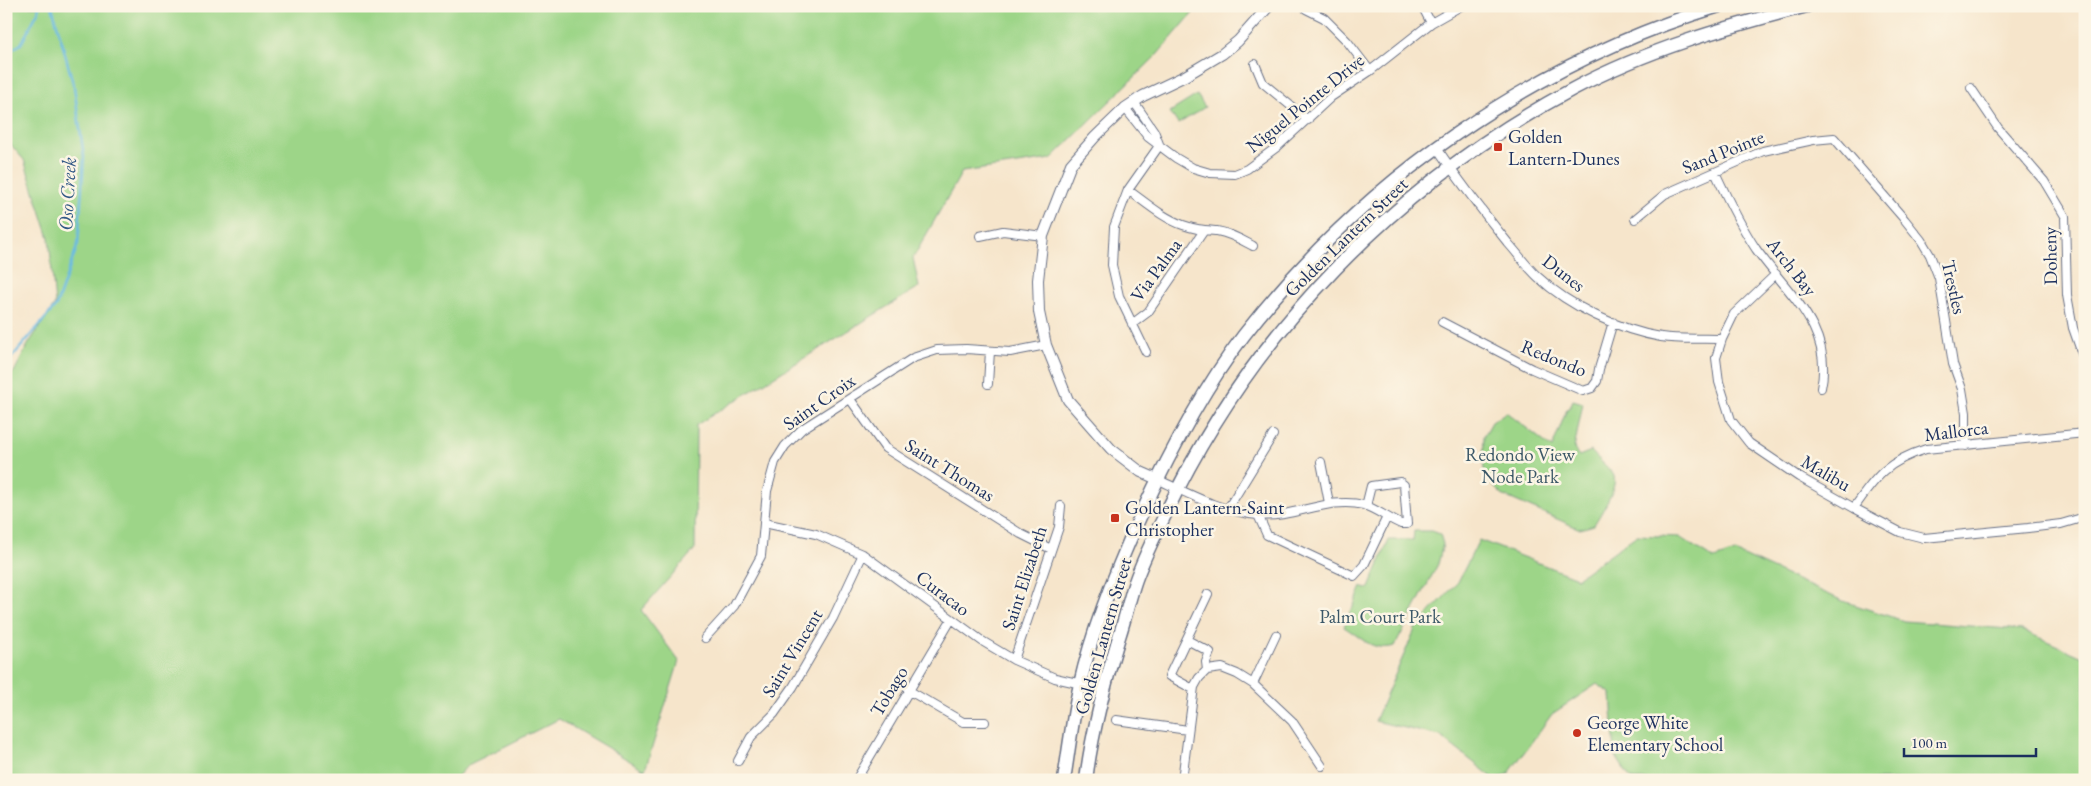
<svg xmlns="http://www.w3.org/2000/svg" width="2091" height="786" font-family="'EB Garamond',serif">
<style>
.green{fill:#9dd588;stroke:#5c8273}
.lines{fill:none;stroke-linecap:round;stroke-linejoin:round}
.stream{stroke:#69bae4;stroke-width:2.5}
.minor-casing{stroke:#686f84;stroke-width:10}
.tertiary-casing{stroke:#686f84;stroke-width:12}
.primary-casing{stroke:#686f84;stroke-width:15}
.minor{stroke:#fff;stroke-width:8}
.tertiary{stroke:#fff;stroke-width:10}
.primary{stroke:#fff;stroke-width:12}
.poi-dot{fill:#c8321e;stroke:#fcf5e5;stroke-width:2}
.labels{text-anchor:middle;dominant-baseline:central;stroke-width:5;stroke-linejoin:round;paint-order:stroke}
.street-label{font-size:19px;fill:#1b2f5e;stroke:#fcf5e5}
.poi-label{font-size:19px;fill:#1b2f5e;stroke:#fcf5e5;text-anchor:start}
.park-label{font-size:19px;fill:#3c5868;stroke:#fcf5e5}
.water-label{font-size:20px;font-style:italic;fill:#325986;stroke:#fcf5e5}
</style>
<rect width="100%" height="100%" fill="#fcf5e5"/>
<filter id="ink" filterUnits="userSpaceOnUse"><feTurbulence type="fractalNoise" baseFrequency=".02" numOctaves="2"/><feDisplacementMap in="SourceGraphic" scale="10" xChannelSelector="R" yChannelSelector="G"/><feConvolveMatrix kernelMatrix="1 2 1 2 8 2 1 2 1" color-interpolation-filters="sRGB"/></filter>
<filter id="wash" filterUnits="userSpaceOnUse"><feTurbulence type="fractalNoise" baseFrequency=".0096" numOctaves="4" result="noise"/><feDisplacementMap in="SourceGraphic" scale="20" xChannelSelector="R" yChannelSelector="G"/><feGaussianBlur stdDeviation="1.12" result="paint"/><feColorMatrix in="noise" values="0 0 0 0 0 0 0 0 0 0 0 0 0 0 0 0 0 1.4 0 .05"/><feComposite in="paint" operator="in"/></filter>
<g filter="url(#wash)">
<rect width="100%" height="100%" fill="#f6e5cb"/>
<path class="green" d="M 6,6 L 1199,6 L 1156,56 L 1051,159 L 962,172 L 913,258 L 919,287 L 696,425 L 695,549 L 641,610 L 679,661 L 645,770 L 559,719 L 468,765 L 454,780 L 6,780 L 6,380 L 14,372 L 29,343 L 55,304 L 49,238 L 24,160 L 6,139 Z
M 1197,95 L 1205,107 L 1178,124 L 1170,112 Z
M 1573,400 L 1583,403 L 1574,449 L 1579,456 L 1591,451 C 1597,458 1607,466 1613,474 C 1620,486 1600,514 1594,525 L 1580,529 L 1502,495 L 1494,487 L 1485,475 L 1483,462 L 1484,436 L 1492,422 L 1506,412 L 1552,448 L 1567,409 L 1570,407 Z
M 1414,531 L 1432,531 L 1440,534 L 1443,544 L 1438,564 L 1395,646 C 1372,652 1362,638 1344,627 L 1362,587 L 1366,589 L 1369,588 L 1389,540 L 1413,540 Z
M 1637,535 L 1679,537 L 1714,559 L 1735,552 L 1843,601 L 1904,621 L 2022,630 L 2085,658 L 2085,780 L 1633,780 L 1630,778 L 1615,755 L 1611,693 L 1597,684 L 1552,714 L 1509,773 L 1496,780 L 1440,736 L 1375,721 L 1416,627 L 1458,582 L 1479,540 L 1577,578 Z"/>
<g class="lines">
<path class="stream" d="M 6,53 L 21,44 L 38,12 L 39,6
M 6,364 L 56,306 L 78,244 L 84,157 L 74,87 L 52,6"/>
</g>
</g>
<g filter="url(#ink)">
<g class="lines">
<g class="minor-casing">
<path id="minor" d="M 1422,6 L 1431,23
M 1306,9 L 1324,18 L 1347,41 L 1370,71
M 1255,64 L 1263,83 L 1308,120
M 1971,88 L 1998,128 L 2044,181 L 2065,216 L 2067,295 L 2073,328 L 2085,362
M 1134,102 L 1154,131 L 1159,144
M 1125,108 L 1148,137 L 1176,158 L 1193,168 L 1210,173 L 1235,174 L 1247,169 L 1277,147 L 1331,97 L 1370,71 L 1431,23 L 1461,6
M 1437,148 C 1459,181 1483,212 1508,243 C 1518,254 1527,267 1538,277 C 1569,306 1619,330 1661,337 C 1680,340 1702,338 1722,339
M 1715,172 C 1727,198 1740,225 1756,249 C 1787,293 1834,328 1821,388
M 1128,190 C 1145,202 1163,218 1183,225 C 1197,230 1204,230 1217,231 C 1230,233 1242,240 1253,246
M 1635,219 L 1665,194 L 1763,151 L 1813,140 L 1834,138 L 1905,220 L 1921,240 L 1930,255 L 1939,278 L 1953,364 L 1962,389 L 1966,413 L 1966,446
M 980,236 L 1003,231 L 1043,236
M 1776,274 L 1734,314 L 1722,339 L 1716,358 L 1719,382 L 1731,420 L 1749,443 L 1799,477 L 1854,508 L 1900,532 L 1924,538 L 2028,528 L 2061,524 L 2085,517
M 1442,322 L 1532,369 L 1583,391 L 1592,388 L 1597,381 L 1599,369 L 1613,322
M 1132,324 L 1148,312 L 1203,232
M 1146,352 L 1119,296 L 1112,265 L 1114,227 L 1128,190 L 1159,146
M 988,384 L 990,351
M 850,399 L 885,448 L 1021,534 L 1051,549
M 1321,462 L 1329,503
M 1157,479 C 1189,494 1222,512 1258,515 C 1294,519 1327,496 1364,505 C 1376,509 1389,519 1401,524 L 1407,524 L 1404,485 L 1400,482 L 1371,486 L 1366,506
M 1854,508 C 1876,476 1888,461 1926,449 L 2085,433
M 1227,510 L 1273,435
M 1258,515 L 1267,535 L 1354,576 L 1364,565 L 1387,517
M 764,523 L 816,534 L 864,555 L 982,641 L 1014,660 L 1055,678 L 1104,689
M 705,638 L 734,606 L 761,556 L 767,491 L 775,462 L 785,446 L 802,429 L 913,358 L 937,350 L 966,349 L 1010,352 L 1046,345
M 1187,640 L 1210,652 L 1206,662 L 1207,670
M 1014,660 L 1059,527 L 1061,506
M 1207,670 L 1222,668 L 1237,674 L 1253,684 L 1292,721 L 1322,766
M 1253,684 L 1276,635
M 1193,689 L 1169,676 L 1208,594
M 908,690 L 963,722 L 985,722
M 1116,720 L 1188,730
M 738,761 L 751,737 L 774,714 L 793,687 L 833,618 L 863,554
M 856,780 L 951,620
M 1182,780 L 1194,687 L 1199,678 L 1207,670"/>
</g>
<g class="tertiary-casing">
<path id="tertiary" d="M 1157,479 L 1141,472 L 1111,449 L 1068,400 L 1046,345 L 1039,312 L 1038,280 L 1043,236 L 1071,164 L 1095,137 L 1125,108 L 1143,96 L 1185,76 L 1222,54 L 1238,41 L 1269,6"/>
</g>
<g class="primary-casing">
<path id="primary" d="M 1064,780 C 1069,748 1073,715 1080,684 C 1093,627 1116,570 1140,517 C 1169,454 1202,390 1244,335 C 1364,180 1532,63 1719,6
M 1086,780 C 1092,731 1105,683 1119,637 C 1125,619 1129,600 1135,582 C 1143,559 1154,537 1165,515 C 1250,334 1397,183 1573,89 C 1646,50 1726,27 1807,6"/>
</g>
<use href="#minor" class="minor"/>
<use href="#tertiary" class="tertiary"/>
<use href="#primary" class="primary"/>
</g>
</g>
<g class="poi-dot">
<rect x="1493" y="142" width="10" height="10" rx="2.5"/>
<rect x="1110" y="513" width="10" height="10" rx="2.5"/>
<circle cx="1577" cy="733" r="5"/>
</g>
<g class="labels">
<g class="street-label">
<text transform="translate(1305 103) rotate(-39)">Niguel Pointe Drive</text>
<text transform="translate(1723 152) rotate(-22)">Sand Pointe</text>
<text transform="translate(1346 237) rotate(-44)">Golden Lantern Street</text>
<text transform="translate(2050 256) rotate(-91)">Doheny</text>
<text transform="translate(1792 267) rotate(52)">Arch Bay</text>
<text transform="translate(1156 270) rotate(-54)">Via Palma</text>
<text transform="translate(1564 273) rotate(38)">Dunes</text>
<text transform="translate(1954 287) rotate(77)">Trestles</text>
<text transform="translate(1554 358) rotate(22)">Redondo</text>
<text transform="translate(819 402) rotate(-35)">Saint Croix</text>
<text transform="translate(1956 431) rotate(-7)">Mallorca</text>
<text transform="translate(950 470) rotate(32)">Saint Thomas</text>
<text transform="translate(1826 473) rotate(30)">Malibu</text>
<text transform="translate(1024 578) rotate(-72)">Saint Elizabeth</text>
<text transform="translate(943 593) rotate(37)">Curacao</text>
<text transform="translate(1103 636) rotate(-74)">Golden Lantern Street</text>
<text transform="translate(792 653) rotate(-59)">Saint Vincent</text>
<text transform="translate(889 691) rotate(-59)">Tobago</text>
</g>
<g class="poi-label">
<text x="1508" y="136">Golden<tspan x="1508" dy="22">Lantern-Dunes</tspan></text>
<text x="1125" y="507">Golden Lantern-Saint<tspan x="1125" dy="22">Christopher</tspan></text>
<text x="1587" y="722">George White<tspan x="1587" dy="22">Elementary School</tspan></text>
</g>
<g class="park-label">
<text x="1520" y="454">Redondo View<tspan x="1520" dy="22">Node Park</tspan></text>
<text x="1380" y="616">Palm Court Park</text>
</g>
<g class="water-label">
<text transform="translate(67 194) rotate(-87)">Oso Creek</text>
</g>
</g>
<rect width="2091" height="786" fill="none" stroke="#fcf5e5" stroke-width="25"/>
<path d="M1904 748v8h132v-8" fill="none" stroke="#1b2f5e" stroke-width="2.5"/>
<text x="1911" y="748" font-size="15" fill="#1b2f5e" stroke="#fcf5e5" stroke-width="4" paint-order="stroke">100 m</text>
</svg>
